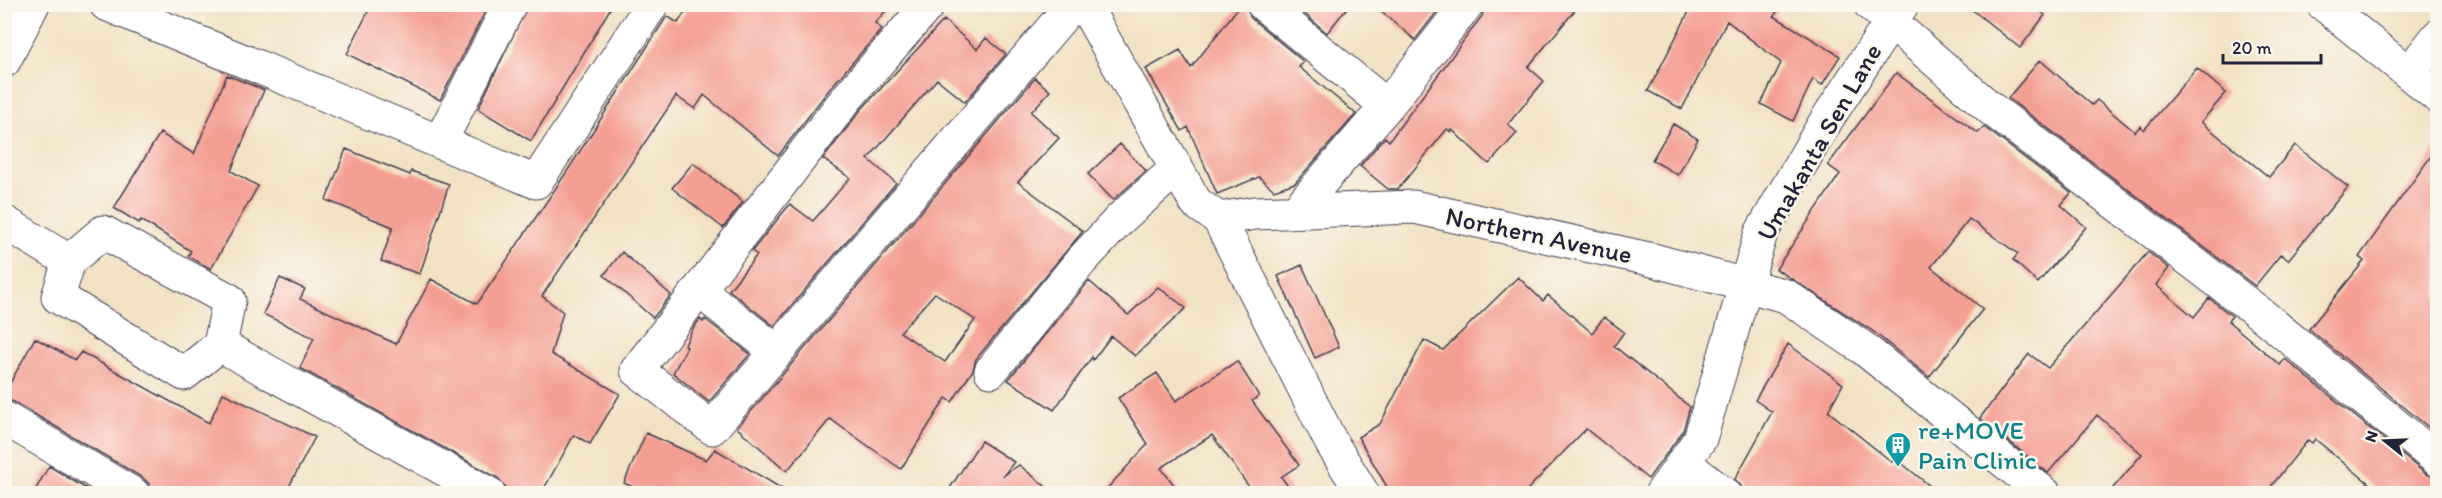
<svg xmlns="http://www.w3.org/2000/svg" width="2442" height="498" font-family="Itim,sans-serif">
<style>
.building{fill:#f49f94;fill-rule:evenodd}
.lines{fill:none;stroke-linecap:round;stroke-linejoin:round}
.minor-casing{stroke:#413f50;stroke-width:35}
.major-casing{stroke:#413f50;stroke-width:35}
.minor{stroke:#fff;stroke-width:33}
.major{stroke:#fff;stroke-width:33}
.labels{text-anchor:middle;dominant-baseline:central;stroke-width:5;stroke-linejoin:round;paint-order:stroke}
.street-label{font-size:26px;fill:#22223b;stroke:#fbf7ec}
.culture-label{font-size:26px;fill:#0d838f;stroke:#fbf7ec;text-anchor:start}
</style>
<rect width="100%" height="100%" fill="#fbf7ec"/>
<filter id="ink" filterUnits="userSpaceOnUse"><feTurbulence type="fractalNoise" baseFrequency=".0167" numOctaves="2"/><feDisplacementMap in="SourceGraphic" scale="12" xChannelSelector="R" yChannelSelector="G"/><feConvolveMatrix kernelMatrix="1 2 1 2 8 2 1 2 1" color-interpolation-filters="sRGB"/></filter>
<filter id="wash" filterUnits="userSpaceOnUse"><feTurbulence type="fractalNoise" baseFrequency=".008" numOctaves="4" result="noise"/><feDisplacementMap in="SourceGraphic" scale="24" xChannelSelector="R" yChannelSelector="G"/><feGaussianBlur stdDeviation="1.35" result="paint"/><feColorMatrix in="noise" values="0 0 0 0 0 0 0 0 0 0 0 0 0 0 0 0 0 1.4 0 .05"/><feComposite in="paint" operator="in"/></filter>
<g filter="url(#wash)">
<rect width="100%" height="100%" fill="#f2e2c5"/>
<g id="blocks">
<path class="building" d="M 372,4 L 489,4 L 440,100 L 347,54 Z
M 528,4 L 613,4 L 531,141 L 478,109 Z
M 690,4 L 892,4 L 875,23 L 882,29 L 831,87 L 778,156 L 704,95 L 695,109 L 676,96 L 542,296 L 563,312 L 551,354 L 620,394 L 590,444 L 574,435 L 541,494 L 517,494 L 506,488 L 498,478 L 300,368 L 314,338 L 263,314 L 280,278 L 305,289 L 300,299 L 396,344 L 431,279 L 477,304 L 566,173 L 667,16 L 678,23 Z
M 1241,4 L 1245,4 L 1251,18 L 1304,62 L 1299,67 L 1356,114 L 1295,183 L 1274,190 L 1259,177 L 1217,194 L 1188,127 L 1182,131 L 1146,69 L 1180,50 L 1191,68 Z
M 1293,4 L 1350,4 L 1327,33 Z
M 1373,4 L 1443,4 L 1415,40 Z
M 1485,4 L 1580,4 L 1528,67 L 1544,81 L 1508,124 L 1517,133 L 1489,164 L 1452,130 L 1451,132 L 1447,129 L 1398,189 L 1388,189 L 1360,166 L 1385,137 L 1389,141 L 1482,16 Z
M 1693,4 L 1783,4 L 1774,16 L 1840,56 L 1822,85 L 1813,79 L 1793,121 L 1761,104 L 1781,63 L 1727,21 L 1682,109 L 1648,91 Z
M 1965,4 L 2032,4 L 2045,15 L 2020,48 Z
M 944,20 L 977,49 L 986,38 L 1006,54 L 965,102 L 937,79 L 912,108 L 868,159 L 896,183 L 774,326 L 729,290 L 757,255 L 752,251 L 790,204 L 813,221 L 850,178 L 823,159 L 860,111 Z
M 2040,60 L 2092,105 L 2097,100 L 2135,132 L 2140,126 L 2144,130 L 2197,68 L 2226,93 L 2201,122 L 2269,177 L 2295,145 L 2348,187 L 2288,260 L 2281,254 L 2255,286 L 2008,98 Z
M 1896,73 L 1978,133 L 1984,127 L 2071,193 L 2061,205 L 2086,227 L 2038,283 L 2013,260 L 2018,254 L 1969,219 L 1931,267 L 1983,309 L 1929,377 L 1874,332 L 1776,269 L 1840,174 L 1828,165 Z
M 227,75 L 264,90 L 231,171 L 258,186 L 211,269 L 188,256 L 191,251 L 141,220 L 139,223 L 114,208 L 160,133 L 194,154 Z
M 1035,78 L 1050,91 L 1031,112 L 1059,138 L 1018,182 L 1083,231 L 976,359 L 973,370 L 952,402 L 946,398 L 901,469 L 830,419 L 787,471 L 737,428 ZM 935,293 L 975,320 L 945,362 L 900,332 Z
M 1673,124 L 1698,139 L 1678,175 L 1652,160 Z
M 1120,144 L 1146,171 L 1113,200 L 1088,174 Z
M 2438,146 L 2438,435 L 2309,329 L 2364,261 L 2359,257 Z
M 346,149 L 410,175 L 411,171 L 449,184 L 420,274 L 381,261 L 393,227 L 326,200 Z
M 693,163 L 743,202 L 723,228 L 672,188 Z
M 622,252 L 671,295 L 653,318 L 604,275 Z
M 2148,252 L 2169,268 L 2156,285 L 2194,317 L 2209,298 L 2232,316 L 2228,321 L 2280,365 L 2285,359 L 2426,474 L 2438,478 L 2438,494 L 2382,494 L 2315,439 L 2312,443 L 2308,440 L 2265,494 L 2108,494 L 2142,454 L 2097,415 L 2048,473 L 1980,418 L 2029,354 L 2048,368 Z
M 1302,265 L 1339,347 L 1315,358 L 1278,276 Z
M 1518,277 L 1543,301 L 1548,295 L 1592,333 L 1604,317 L 1624,332 L 1614,346 L 1690,407 L 1683,431 L 1648,479 L 1586,429 L 1523,494 L 1391,494 L 1358,437 L 1380,424 L 1424,340 L 1443,350 Z
M 1089,281 L 1128,315 L 1158,287 L 1186,308 L 1135,356 L 1111,336 L 1093,360 L 1092,357 L 1054,410 L 1008,380 Z
M 700,319 L 703,322 L 705,319 L 750,354 L 709,402 L 673,373 L 687,347 L 685,345 L 692,330 Z
M 35,338 L 75,360 L 81,352 L 209,423 L 223,393 L 315,437 L 285,494 L 152,494 L 149,484 L 143,478 L 14,402 L 4,399 L 4,394 Z
M 1788,344 L 1843,384 L 1828,411 L 1892,462 L 1895,458 L 1940,494 L 1742,494 L 1741,486 L 1735,479 L 1772,412 L 1755,400 Z
M 1237,361 L 1259,396 L 1252,401 L 1299,465 L 1281,477 L 1294,494 L 1254,494 L 1212,435 L 1161,468 L 1181,494 L 1102,494 L 1148,444 L 1118,398 L 1157,373 L 1176,401 Z
M 646,433 L 706,460 L 715,449 L 791,494 L 649,494 L 624,483 Z
M 981,441 L 1014,462 L 1003,476 L 1019,465 L 1055,494 L 946,494 Z
M 49,466 L 95,494 L 33,494 Z"/>
</g>
</g>
<g filter="url(#ink)">
<use href="#blocks" fill-opacity="0" stroke="#413f50" stroke-width="1.5"/>
<g class="lines">
<g class="minor-casing">
<path id="minor" d="M 106,4 L 536,182 L 652,4
M 929,4 L 846,99 L 637,370 L 712,428 L 1073,4
M 1084,4 L 1196,203 L 1219,219 L 1255,213 L 1414,207 L 1649,259 L 1786,296 L 1863,348 L 2045,494
M 1263,4 L 1387,106
M 1870,4 L 1990,108 L 2262,315 L 2438,460
M 2323,4 L 2438,97
M 2409,73 L 2438,36
M 440,142 L 510,4
M 1296,211 L 1387,106 L 1467,4
M 1219,219 L 1331,442 L 1363,494
M 4,222 L 69,261
M 103,232 L 229,300 L 220,345 L 184,374 L 58,297 L 69,261 Z
M 699,290 L 777,352
M 220,345 L 489,494
M 991,371 L 1082,260 L 1121,218 L 1175,170
M 4,418 L 133,494
M 1683,462 L 1724,494
M 1661,494 L 1700,439 L 1761,233 L 1827,119 L 1902,5"/>
</g>
<g class="major-casing">
<path id="major" d="M 4,61 L 33,4"/>
</g>
<use href="#minor" class="minor"/>
<use href="#major" class="major"/>
</g>
</g>
<defs>
<g id="building-pin" transform="scale(1.35)"><path d="M0 17L-7.5 6A9.5 9.5 0 1 1 7.5 6Z" fill="#0f9aa8" stroke="#fbf7ec"/><path d="M-4-6H4V6H1V3H-1V6H-4ZM-2.5-4.3h1.7v1.8h-1.7ZM.8-4.3h1.7v1.8H.8ZM-2.5-1h1.7V.8h-1.7ZM.8-1h1.7V.8H.8Z" fill="#fff"/></g>
</defs>
<g fill-rule="evenodd">
<use href="#building-pin" x="1898" y="445"/>
</g>
<g class="labels">
<g class="street-label">
<text transform="translate(1819 142) rotate(-60)">Umakanta Sen Lane</text>
<text transform="translate(1539 235) rotate(12)">Northern Avenue</text>
</g>
<g class="culture-label">
<text x="1918" y="430">re+MOVE<tspan x="1918" dy="30">Pain Clinic</tspan></text>
</g>
</g>
<rect width="2442" height="498" fill="none" stroke="#fbf7ec" stroke-width="24"/>
<g transform="translate(2385 441) rotate(288)" stroke="#fbf7ec" stroke-width="4.5" paint-order="stroke">
<path d="M0-4.5L10 22L0 15L-10 22Z" fill="#22223b"/>
<text y="-9" font-size="16" font-weight="bold" text-anchor="middle" fill="#22223b">N</text>
</g>
<path d="M2223 54v9h98v-9" fill="none" stroke="#22223b" stroke-width="3"/>
<text x="2232" y="54" font-size="18" fill="#22223b" stroke="#fbf7ec" stroke-width="4.5" paint-order="stroke">20 m</text>
</svg>
